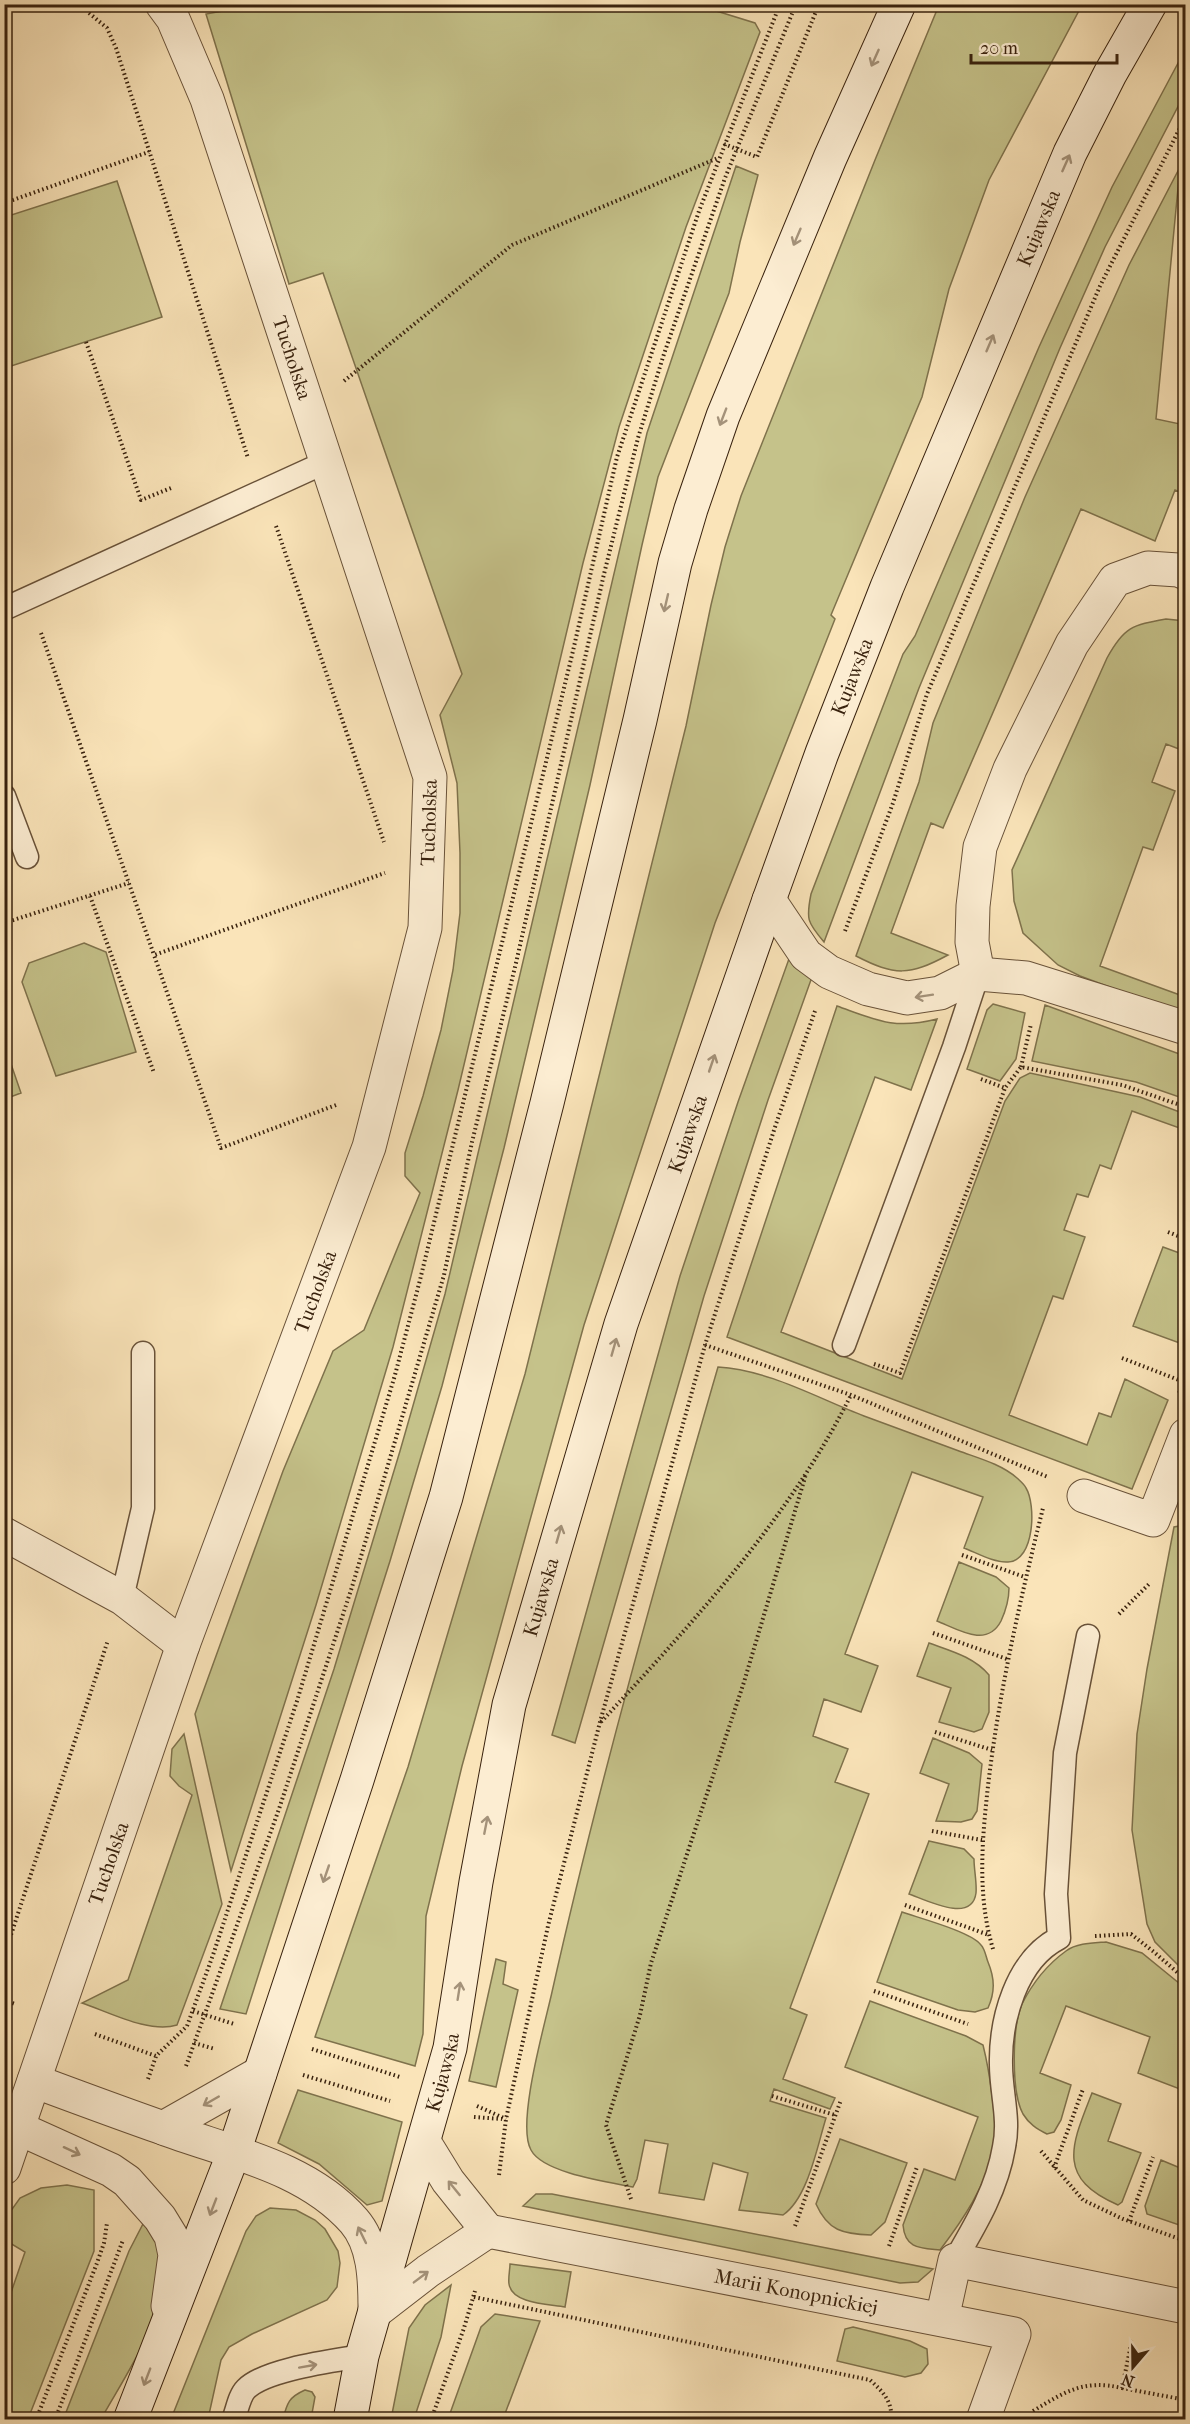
<svg xmlns="http://www.w3.org/2000/svg" width="1190" height="2424" font-family="'IM FELL French Canon',serif">
<style>
.green{fill:#c5c28a;stroke:#7f724c;stroke-width:1.5}
.lines{fill:none;stroke-linecap:round;stroke-linejoin:round}
.service-casing{stroke:#695239;stroke-width:25}
.minor-casing{stroke:#695239;stroke-width:35}
.secondary-casing{stroke:#39220e;stroke-width:35}
.path{stroke:#39220e;stroke-width:4;stroke-dasharray:1.5 3;stroke-linecap:butt}
.service{stroke:#fcedd2;stroke-width:22}
.minor{stroke:#fcedd2;stroke-width:33}
.secondary{stroke:#fcedd2;stroke-width:33}
.oneway{stroke:#a4927a}
.labels{text-anchor:middle;dominant-baseline:central;stroke-width:6;stroke-linejoin:round;paint-order:stroke}
.street-label{font-size:20px;fill:#39220e;stroke:#fcedd2}
</style>
<rect width="100%" height="100%" fill="#fae4b9"/>
<filter id="stains"><feTurbulence type="fractalNoise" baseFrequency=".00333" numOctaves="4"/><feColorMatrix values="0 0 0 0 .2 0 0 0 0 .09 0 0 0 0 .02 0 0 0 .5 -.17"/></filter>
<radialGradient id="worn" r=".72"><stop offset=".6" stop-color="#630" stop-opacity="0"/><stop offset="1" stop-color="#630" stop-opacity=".3"/></radialGradient>
<path class="green" d="M 262,4 L 697,5 L 755,23 L 760,32 L 686,227 L 619,427 L 583,563 L 458,1090 L 393,1347 L 316,1605 L 231,1871 L 195,1714 L 283,1471 L 333,1351 L 364,1330 L 420,1193 L 405,1176 L 405,1153 L 423,1096 L 441,1030 L 453,970 L 460,913 L 460,853 L 457,783 L 440,715 L 462,674 L 323,273 L 289,284 L 206,14 Z
M 939,5 L 1082,5 L 989,180 L 949,289 L 922,397 L 831,615 L 835,619 L 715,923 L 584,1325 L 462,1766 L 426,1916 L 423,2034 L 415,2066 L 315,2037 L 408,1767 L 525,1374 L 686,726 L 711,605 L 725,547 L 741,496 L 875,160 Z
M 1185,50 L 1185,93 L 1105,247 L 1060,348 L 919,688 L 824,942 C 807,922 806,919 811,894 L 903,654 L 915,636 L 1039,347 L 1112,187 Z
M 736,166 L 758,175 L 740,242 L 729,293 L 658,477 L 642,545 L 590,785 L 504,1148 L 442,1386 L 390,1561 L 246,2014 L 220,2009 L 334,1669 L 400,1451 L 445,1294 L 647,433 Z
M 1180,167 L 1156,419 L 1185,425 L 1185,494 L 1175,490 L 1155,541 L 1081,509 L 943,828 L 931,823 L 891,933 L 948,955 C 909,976 895,976 856,956 L 919,782 L 933,723 L 1025,497 L 1129,265 Z
M 117,181 L 162,317 L 5,368 L 5,217 Z
M 1166,619 L 1185,621 L 1185,729 L 1179,749 L 1166,744 L 1152,782 L 1175,791 L 1153,850 L 1143,847 L 1100,966 L 1180,995 L 1185,981 L 1185,1015 L 1080,976 L 1058,965 L 1023,933 L 1014,901 L 1012,870 L 1107,658 C 1124,627 1132,625 1166,619 Z
M 84,943 L 106,952 L 136,1052 L 56,1076 L 22,982 L 29,963 Z
M 790,956 L 812,977 L 768,1100 L 704,1296 L 575,1743 L 552,1735 L 680,1276 L 738,1102 Z
M 993,1004 L 1025,1013 L 1016,1059 L 1000,1081 L 967,1069 L 987,1010 Z
M 1045,1005 L 1185,1056 L 1185,1099 L 1136,1082 L 1032,1061 Z
M 837,1006 C 876,1020 894,1030 937,1019 L 911,1090 L 875,1077 L 781,1332 L 902,1379 L 1005,1101 L 1020,1078 L 1030,1073 L 1140,1097 L 1185,1114 L 1185,1130 L 1132,1111 L 1111,1169 L 1100,1165 L 1088,1197 L 1077,1194 L 1064,1230 L 1085,1237 L 1063,1299 L 1053,1296 L 1009,1415 L 1087,1445 L 1099,1413 L 1111,1417 L 1125,1379 L 1168,1400 L 1132,1489 L 727,1337 Z
M 11,1064 L 21,1093 L 5,1099 L 5,1067 Z
M 1163,1247 L 1185,1255 L 1185,1345 L 1133,1326 Z
M 718,1367 C 769,1370 817,1398 864,1416 C 896,1428 927,1439 959,1451 C 978,1458 1001,1464 1017,1478 C 1019,1480 1024,1484 1026,1488 C 1036,1504 1035,1561 1008,1562 C 994,1563 977,1553 964,1548 L 983,1497 L 912,1472 L 845,1654 L 878,1666 L 861,1712 L 824,1699 L 813,1736 L 848,1749 L 835,1782 L 869,1794 L 790,2008 L 807,2015 L 783,2079 L 835,2098 L 830,2109 L 774,2089 L 770,2101 L 826,2118 C 817,2147 808,2198 783,2215 L 739,2210 L 748,2173 L 713,2163 L 704,2200 L 659,2193 L 668,2144 L 645,2140 L 637,2179 L 633,2187 C 608,2182 543,2173 531,2150 C 516,2124 545,2024 552,1992 C 599,1782 658,1574 718,1367 Z
M 1185,1525 L 1186,1525 L 1185,1972 L 1155,1942 L 1147,1924 L 1132,1830 L 1137,1734 L 1147,1669 L 1174,1527 Z
M 959,1562 L 996,1577 L 1009,1588 C 1009,1600 1006,1610 1001,1621 C 987,1648 959,1630 937,1621 Z
M 929,1643 C 951,1651 974,1657 989,1675 L 989,1712 L 982,1729 L 974,1732 L 939,1722 L 951,1688 L 917,1676 Z
M 184,1734 L 222,1904 L 177,2025 C 150,2034 109,2012 82,2003 L 128,1980 L 192,1795 L 179,1786 L 170,1776 L 172,1749 Z
M 933,1738 L 969,1753 L 982,1764 L 977,1811 L 972,1819 L 961,1822 L 936,1821 L 949,1784 L 920,1773 Z
M 929,1841 L 964,1849 L 974,1859 C 974,1870 977,1883 976,1893 C 972,1924 926,1900 909,1894 Z
M 902,1912 C 919,1918 972,1932 981,1945 C 985,1949 986,1957 988,1962 C 995,1979 995,1992 988,2008 L 975,2012 L 958,2010 L 877,1982 Z
M 1106,1942 L 1142,1953 L 1185,1988 L 1185,2091 L 1138,2073 L 1150,2037 L 1066,2006 L 1040,2073 L 1071,2085 L 1061,2120 L 1054,2132 L 1047,2134 C 1037,2129 1029,2124 1023,2114 C 1011,2092 1012,2027 1022,2004 C 1032,1984 1048,1964 1066,1951 C 1077,1943 1093,1943 1106,1942 Z
M 496,1959 L 506,1962 L 503,1984 L 518,1990 L 496,2087 L 469,2081 Z
M 870,2001 L 966,2036 L 983,2045 C 989,2069 998,2124 994,2147 C 987,2185 962,2221 940,2250 C 920,2248 905,2249 903,2225 L 924,2169 L 955,2180 L 978,2117 L 845,2067 Z
M 298,2090 L 402,2122 L 382,2201 L 367,2205 L 319,2164 L 278,2143 Z
M 1092,2093 L 1121,2104 L 1108,2141 L 1141,2153 L 1122,2202 L 1118,2205 C 1055,2178 1072,2144 1092,2093 Z
M 840,2139 L 907,2163 L 885,2222 L 871,2235 C 843,2234 828,2231 816,2204 Z
M 1161,2160 L 1185,2170 L 1181,2187 L 1185,2189 L 1185,2227 L 1147,2214 L 1145,2206 Z
M 67,2185 L 94,2190 L 94,2251 L 28,2419 L 5,2419 L 5,2310 L 25,2252 L 5,2240 L 5,2219 L 20,2198 L 41,2188 Z
M 536,2194 L 552,2194 L 933,2269 L 918,2282 L 900,2283 L 523,2206 Z
M 270,2208 L 296,2210 L 315,2220 L 325,2229 L 338,2251 L 340,2263 L 337,2287 L 327,2300 L 252,2334 L 229,2347 L 221,2360 L 208,2419 L 171,2419 L 246,2231 L 256,2216 Z
M 145,2220 C 154,2235 164,2253 164,2272 C 163,2322 125,2376 101,2419 L 63,2420 L 129,2251 Z
M 510,2264 L 571,2272 L 565,2307 C 549,2304 512,2304 509,2284 C 508,2278 510,2270 510,2264 Z
M 451,2285 L 441,2337 L 414,2419 L 391,2419 L 409,2328 L 425,2305 Z
M 495,2314 L 540,2321 L 503,2419 L 448,2419 L 481,2327 Z
M 853,2327 L 910,2341 L 927,2349 L 928,2364 L 921,2373 L 905,2377 L 837,2361 L 845,2329 Z
M 305,2390 L 312,2392 L 315,2397 L 311,2419 L 283,2419 C 287,2403 289,2397 305,2390 Z"/>
<g class="lines">
<g class="service-casing">
<path id="service" d="M 4,609 L 326,462
M 4,796 L 27,857
M 844,1345 L 954,1047 L 978,974
M 122,1598 L 143,1508 L 143,1353
M 955,2260 C 976,2224 997,2189 1004,2147 C 1010,2119 1001,2093 1001,2065 C 1000,2020 1016,1960 1059,1938 L 1056,1894 L 1065,1753 L 1088,1636
M 233,2420 C 237,2411 239,2396 246,2389 C 266,2369 333,2361 362,2356"/>
</g>
<g class="minor-casing">
<g id="minor">
<path d="M 769,900 L 806,955 L 829,972 L 868,989 L 907,998 L 940,993 L 978,974 L 1026,978 L 1186,1028"/>
<path d="M 978,974 L 972,942 L 973,906 L 980,847 L 1010,769 L 1072,644 L 1115,580 L 1148,568 L 1178,570 L 1186,573"/>
<path d="M 1084,1496 L 1153,1520 L 1186,1435"/>
<path d="M 4,1534 L 122,1598 L 183,1645"/>
<path d="M 34,2081 C 77,2097 120,2113 163,2128 C 227,2152 306,2166 354,2221 C 374,2244 375,2279 375,2308"/>
<path d="M 18,2128 L 111,2170 L 127,2181 L 160,2218 L 171,2236 L 175,2255 L 168,2306"/>
<path d="M 163,2128 L 260,2073"/>
<path d="M 424,2142 L 448,2181 L 488,2231"/>
<path id="s1" d="M 4,2168 L 183,1645 L 369,1147 L 425,928 L 430,777 L 207,99 L 173,19 L 162,4"/>
<path id="s2" d="M 488,2231 L 1014,2334 L 983,2420"/>
<path d="M 375,2312 L 428,2271 L 488,2231"/>
<path d="M 942,2319 L 955,2260 L 1186,2307"/>
</g>
</g>
<g class="secondary-casing">
<g id="secondary">
<path d="M 130,2420 L 234,2152 L 357,1780 L 446,1497 L 547,1103 L 640,720 L 675,563 L 691,509 L 723,416 L 830,158 L 899,4"/>
<path id="s3" d="M 350,2420 L 362,2356 L 450,2048 L 476,1882 L 509,1705 L 621,1324 L 769,900 L 822,753 L 887,587 L 1070,153 L 1110,74 L 1150,4"/>
</g>
</g>
<path class="path" d="M 89,13 L 107,28 L 116,48 L 248,458
M 724,144 L 757,157 L 819,4
M 4,203 L 149,152
M 86,342 L 141,500 L 171,488
M 344,381 L 512,245 L 718,158
M 276,526 L 384,842
M 41,633 L 154,955
M 90,896 L 154,1073
M 4,923 L 129,883
M 845,931 L 893,803 L 927,694 L 1100,286 L 1186,116
M 4,1034 L 7,1048 L 4,1049
M 1021,1067 L 1031,1024
M 981,1079 L 1005,1088 L 1021,1067 L 1122,1085 L 1186,1107
M 336,1105 L 221,1148 L 154,955 L 385,873
M 1168,1232 L 1186,1239
M 705,1345 L 851,1395 L 1048,1477
M 1122,1358 L 1184,1382
M 874,1364 L 900,1373 L 1005,1088
M 1179,1393 L 1186,1378
M 962,1555 L 1025,1577
M 1119,1614 L 1150,1583
M 933,1633 L 1007,1659
M 601,1722 C 694,1621 789,1519 851,1395
M 935,1732 L 992,1750
M 932,1831 L 982,1840
M 905,1905 L 989,1935
M 1095,1936 L 1131,1934 L 1154,1952 L 1186,1980
M 993,1949 C 977,1896 982,1840 988,1786 C 999,1692 1020,1600 1043,1508
M 4,1956 L 108,1640
M 874,1991 L 968,2024
M 4,2000 L 15,2004
M 193,2011 L 234,2024
M 95,2034 L 156,2056
M 194,2043 L 215,2049
M 312,2049 L 400,2077
M 186,2066 L 279,1809 L 352,1587 L 444,1275 L 472,1142 L 516,963 L 604,574 L 638,438 L 663,357 L 725,178 L 796,4
M 303,2075 L 390,2101
M 148,2079 L 156,2056 L 187,2026 L 213,1955 L 297,1701 L 395,1375 L 420,1280 L 573,651 L 617,457 L 699,211 L 780,4
M 772,2096 L 835,2115
M 477,2106 L 506,2119
M 474,2117 L 502,2119
M 1041,2151 L 1083,2200 L 1123,2219 L 1186,2241
M 1054,2168 L 1083,2089
M 499,2175 L 506,2119 L 548,1926 L 600,1722 L 705,1345 L 776,1124 L 815,1011
M 631,2199 L 606,2125 L 640,2015 L 651,1963 L 744,1682 L 806,1474
M 1129,2221 L 1153,2157
M 795,2226 L 841,2100
M 889,2246 L 917,2167
M 474,2297 L 870,2380 C 882,2391 893,2401 891,2420
M 1122,2388 L 1186,2400
M 1033,2411 C 1065,2392 1083,2379 1122,2388 L 1132,2340
M 36,2420 L 97,2263 L 104,2243 L 107,2223
M 55,2420 L 123,2240
M 431,2420 L 464,2328 L 475,2291"/>
<use href="#service" class="service"/>
<use href="#minor" class="minor"/>
<use href="#secondary" class="secondary"/>
</g>
<defs><path id="oneway-shaft" d="M-6 0H5M1.5-3L5.5 0L1.5 3" fill="none" stroke-width="1.6" stroke-linecap="round" stroke-linejoin="round" transform="scale(1.5)"/></defs>
<g class="oneway">
<use href="#oneway-shaft" transform="translate(875 58) rotate(114)"/>
<use href="#oneway-shaft" transform="translate(1066 163) rotate(-66)"/>
<use href="#oneway-shaft" transform="translate(797 237) rotate(113)"/>
<use href="#oneway-shaft" transform="translate(990 343) rotate(-67)"/>
<use href="#oneway-shaft" transform="translate(723 417) rotate(111)"/>
<use href="#oneway-shaft" transform="translate(666 603) rotate(103)"/>
<use href="#oneway-shaft" transform="translate(924 996) rotate(171)"/>
<use href="#oneway-shaft" transform="translate(712 1063) rotate(-71)"/>
<use href="#oneway-shaft" transform="translate(614 1347) rotate(-74)"/>
<use href="#oneway-shaft" transform="translate(559 1534) rotate(-74)"/>
<use href="#oneway-shaft" transform="translate(486 1825) rotate(-79)"/>
<use href="#oneway-shaft" transform="translate(326 1874) rotate(109)"/>
<use href="#oneway-shaft" transform="translate(459 1991) rotate(-81)"/>
<use href="#oneway-shaft" transform="translate(211 2101) rotate(150)"/>
<use href="#oneway-shaft" transform="translate(72 2151) rotate(25)"/>
<use href="#oneway-shaft" transform="translate(454 2188) rotate(-129)"/>
<use href="#oneway-shaft" transform="translate(213 2207) rotate(111)"/>
<use href="#oneway-shaft" transform="translate(362 2235) rotate(-116)"/>
<use href="#oneway-shaft" transform="translate(421 2277) rotate(-37)"/>
<use href="#oneway-shaft" transform="translate(308 2366) rotate(-10)"/>
<use href="#oneway-shaft" transform="translate(147 2377) rotate(111)"/>
</g>
<g class="labels">
<g class="street-label">
<text stroke="none"><textPath href="#s3" startOffset="2304">Kujawska</textPath></text>
<text transform="translate(292 358) rotate(72)">Tucholska</text>
<text stroke="none"><textPath href="#s3" startOffset="1818">Kujawska</textPath></text>
<text stroke="none"><textPath href="#s1" startOffset="1416">Tucholska</textPath></text>
<text stroke="none"><textPath href="#s3" startOffset="1332">Kujawska</textPath></text>
<text stroke="none"><textPath href="#s1" startOffset="930">Tucholska</textPath></text>
<text stroke="none"><textPath href="#s3" startOffset="846">Kujawska</textPath></text>
<text stroke="none"><textPath href="#s1" startOffset="322">Tucholska</textPath></text>
<text stroke="none"><textPath href="#s3" startOffset="360">Kujawska</textPath></text>
<text stroke="none"><textPath href="#s2" startOffset="314">Marii Konopnickiej</textPath></text>
</g>
</g>
<rect width="1190" height="2424" fill="none" stroke="#fae4b9" stroke-width="24"/>
<rect x="6" y="6" width="1178" height="2412" fill="none" stroke="#39220e" stroke-width="3"/>
<rect x="12" y="12" width="1166" height="2400" fill="none" stroke="#39220e" stroke-width="1.5"/>
<g transform="translate(1133 2367) rotate(200)" stroke="#fcedd2" stroke-width="4.5" paint-order="stroke">
<path d="M0-4.5L10 22L0 15L-10 22Z" fill="#39220e"/>
<text y="-9" font-size="16" font-weight="bold" text-anchor="middle" fill="#39220e">N</text>
</g>
<path d="M971 54v9h146v-9" fill="none" stroke="#39220e" stroke-width="3"/>
<text x="980" y="54" font-size="18" fill="#39220e" stroke="#fcedd2" stroke-width="4.5" paint-order="stroke">20 m</text>
<rect width="100%" height="100%" filter="url(#stains)"/>
<rect width="100%" height="100%" fill="url(#worn)"/>
</svg>
